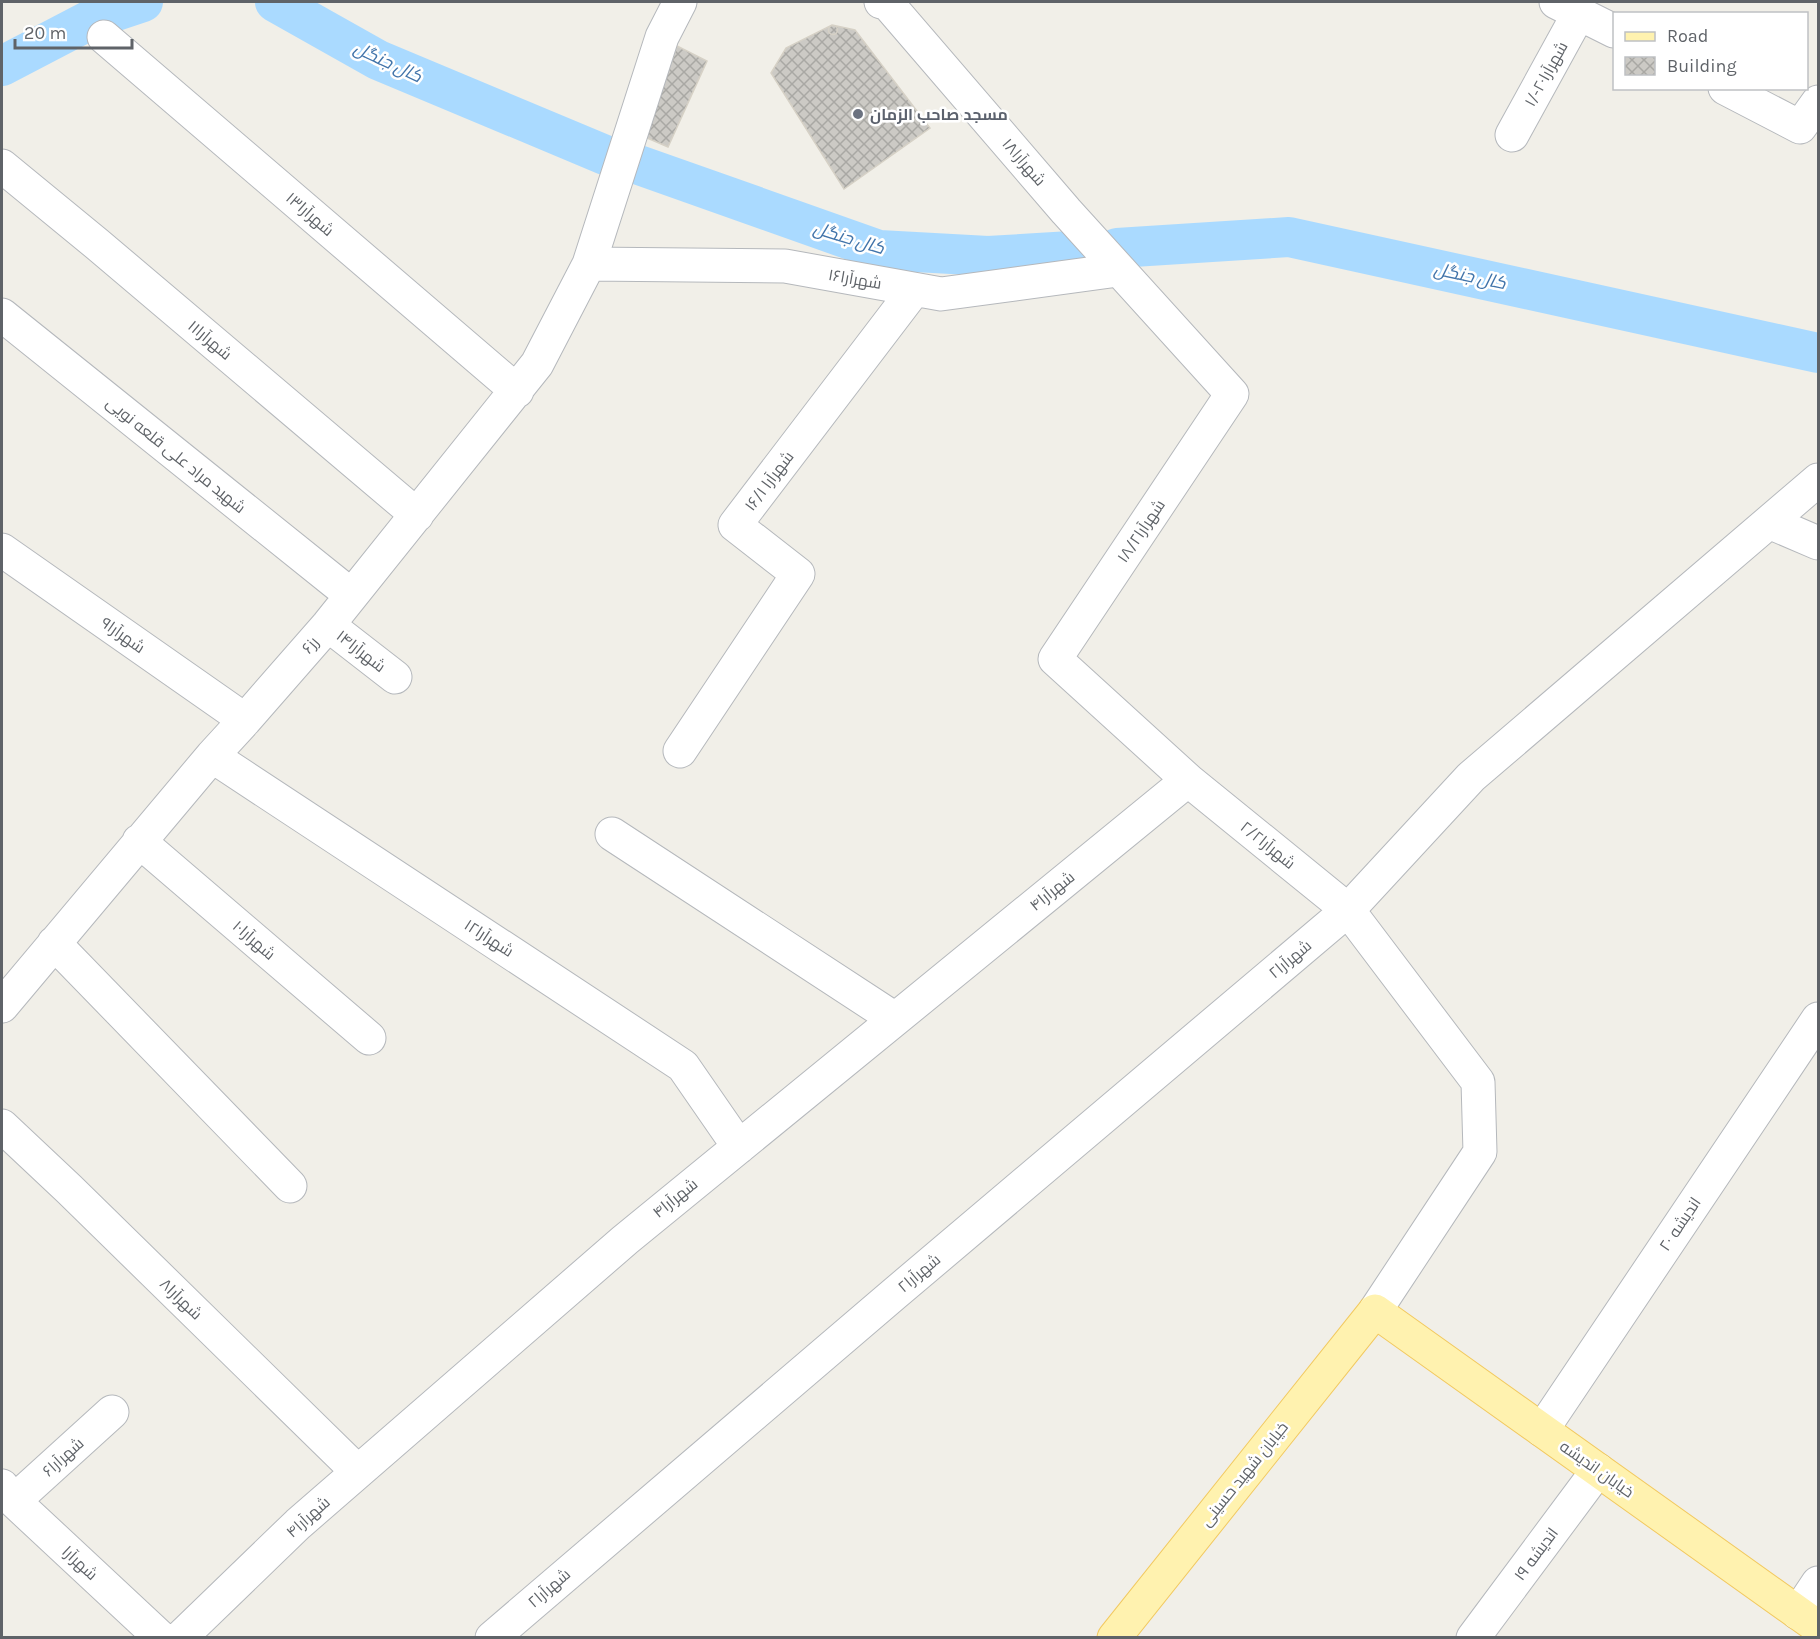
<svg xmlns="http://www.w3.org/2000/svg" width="1820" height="1639" font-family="Karla,Cairo,sans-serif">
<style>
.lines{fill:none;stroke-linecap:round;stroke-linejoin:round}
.canal{stroke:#aadaff;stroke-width:40}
.building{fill:url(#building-cross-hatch);stroke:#d6d1c6;stroke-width:1.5}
.minor-casing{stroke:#b5b8bc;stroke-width:35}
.major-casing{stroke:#f2c960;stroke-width:35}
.minor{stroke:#fff;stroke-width:33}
.major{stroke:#fff2af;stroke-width:33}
.worship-dot{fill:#6b7280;stroke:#fff;stroke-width:2}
.labels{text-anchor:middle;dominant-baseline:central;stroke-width:5;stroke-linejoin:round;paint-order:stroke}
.street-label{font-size:16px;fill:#5f6368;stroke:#fff}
.worship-label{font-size:16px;font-weight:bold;fill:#5b616d;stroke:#fff;text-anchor:start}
.water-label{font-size:18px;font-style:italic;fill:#4174aa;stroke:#fff}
</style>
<defs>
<pattern id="building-cross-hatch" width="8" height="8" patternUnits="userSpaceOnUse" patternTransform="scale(1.5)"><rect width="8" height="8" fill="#cccac5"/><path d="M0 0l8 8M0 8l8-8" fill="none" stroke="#a9a8a4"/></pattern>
</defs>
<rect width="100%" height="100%" fill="#f1efe8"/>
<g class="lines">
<path class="canal" d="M 275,2 L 378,60 L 605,155
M 2,66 L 92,19 L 143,2
M 636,164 L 879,250 L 988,256 L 1071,251
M 1117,248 L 1289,237 L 1818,353"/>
</g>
<path class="building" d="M 832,25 L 855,30 L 930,128 L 844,189 L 771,73 L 786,48 Z
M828.5 30a4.5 4.5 0 1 1 9 0a4.5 4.5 0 1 1-9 0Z
M 677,46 L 707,61 L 668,147 L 645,137 Z"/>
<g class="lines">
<g class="minor-casing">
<path id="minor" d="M 881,2 L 888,4 L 1066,211 L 1232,394 L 1055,659 L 1188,780 L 1348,910 L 1478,1082 L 1480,1152 L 1375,1311
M 1556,2 L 1614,31
M 104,37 L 517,391
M 1725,88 L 1800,127 L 1818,102
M 1512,135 L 1579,13
M 2,166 L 97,244 L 417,515
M 589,264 L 785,266 L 941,294 L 1118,270
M 2,315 L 351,595
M 1769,522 L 1818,543
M 2,550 L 245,720
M 328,625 L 395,677
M 680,751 L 798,574 L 735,525 L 914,290
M 212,756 L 683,1066 L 739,1147
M 612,834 L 895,1019
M 139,841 L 369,1038
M 54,943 L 290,1186
M 2,1006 L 212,756 L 245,720 L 328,625 L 537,364 L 589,264 L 662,37 L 680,2
M 2,1126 L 69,1189 L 358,1472
M 1542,1430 L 1818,1019
M 2,1486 L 14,1501 L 161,1638
M 14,1501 L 112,1412
M 1798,1613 L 1818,1583
M 180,1638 L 298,1524 L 625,1240 L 1188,780
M 492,1638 L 893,1295 L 1348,910 L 1471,777 L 1818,480
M 1473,1638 L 1598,1470"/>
</g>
<g class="major-casing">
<path id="major" d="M 1114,1638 L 1375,1311 L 1818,1627"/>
</g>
<use href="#minor" class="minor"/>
<use href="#major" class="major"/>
</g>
<circle class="worship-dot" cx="858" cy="114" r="6"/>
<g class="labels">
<g class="street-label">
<text transform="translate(1546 74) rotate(-61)">شهرآرا۲۰-/۱</text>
<text transform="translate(1024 162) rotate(49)">شهرآرا۱۸</text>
<text transform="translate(310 214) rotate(41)">شهرآرا۱۳</text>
<text transform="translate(855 279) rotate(10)">شهرآرا۱۶</text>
<text transform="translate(210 340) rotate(40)">شهرآرا۱۱</text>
<text transform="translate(176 455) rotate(39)">شهید مراد علی قلعه نویی</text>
<text transform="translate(769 481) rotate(-53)">شهرآرا ۱۶/۱</text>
<text transform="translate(1141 531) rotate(-56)">شهرآرا۱۸/۲</text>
<text transform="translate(123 635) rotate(35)">شهرآرا۹</text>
<text transform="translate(310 645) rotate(-49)">رز۶</text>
<text transform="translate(361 651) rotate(38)">شهرآرا۱۴</text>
<text transform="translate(1268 845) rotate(39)">شهرآرا۲/۲</text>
<text transform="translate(1052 891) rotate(-39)">شهرآرا۴</text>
<text transform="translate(489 938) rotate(33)">شهرآرا۱۲</text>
<text transform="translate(254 940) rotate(41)">شهرآرا۱۰</text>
<text transform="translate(1290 959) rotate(-40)">شهرآرا۲</text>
<text transform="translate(675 1198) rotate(-39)">شهرآرا۴</text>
<text transform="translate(1680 1224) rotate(-56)">اندیشه ۲۰</text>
<text transform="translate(919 1273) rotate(-40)">شهرآرا۲</text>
<text transform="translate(181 1299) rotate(44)">شهرآرا۸</text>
<text transform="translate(63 1457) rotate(-42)">شهرآرا۶</text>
<text transform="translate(1597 1469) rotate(35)">خیابان اندیشه</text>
<text transform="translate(1244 1474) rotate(-51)">خیابان شهید حسینی</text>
<text transform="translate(308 1517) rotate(-42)">شهرآرا۴</text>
<text transform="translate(1536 1554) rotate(-53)">اندیشه ۱۹</text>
<text transform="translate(80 1563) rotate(43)">شهرآرا</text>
<text transform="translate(549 1588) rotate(-41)">شهرآرا۲</text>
</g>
<g class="worship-label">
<text x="870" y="114">مسجد صاحب الزمان</text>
</g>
<g class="water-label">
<text transform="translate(388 62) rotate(25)">کال جنگل</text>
<text transform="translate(849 238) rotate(17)">کال جنگل</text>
<text transform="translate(1470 276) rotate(12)">کال جنگل</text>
</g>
</g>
<rect width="1820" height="1639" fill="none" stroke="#5f6368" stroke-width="6"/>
<rect x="1613" y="12" width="195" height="78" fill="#ffffff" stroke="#bfc1c3" stroke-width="1.5"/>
<rect x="1625" y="32" width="30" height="9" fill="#fff2af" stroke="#bfc1c3" stroke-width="1.5"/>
<text x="1667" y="42" font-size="18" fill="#5f6368">Road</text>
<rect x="1625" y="57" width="30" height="18" fill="url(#building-cross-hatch)" stroke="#bfc1c3" stroke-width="1.5"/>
<text x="1667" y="72" font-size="18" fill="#5f6368">Building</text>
<path d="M15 39v9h117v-9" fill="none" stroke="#5f6368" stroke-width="3"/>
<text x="24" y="39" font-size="18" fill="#5f6368" stroke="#ffffff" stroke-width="4.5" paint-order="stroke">20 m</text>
</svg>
